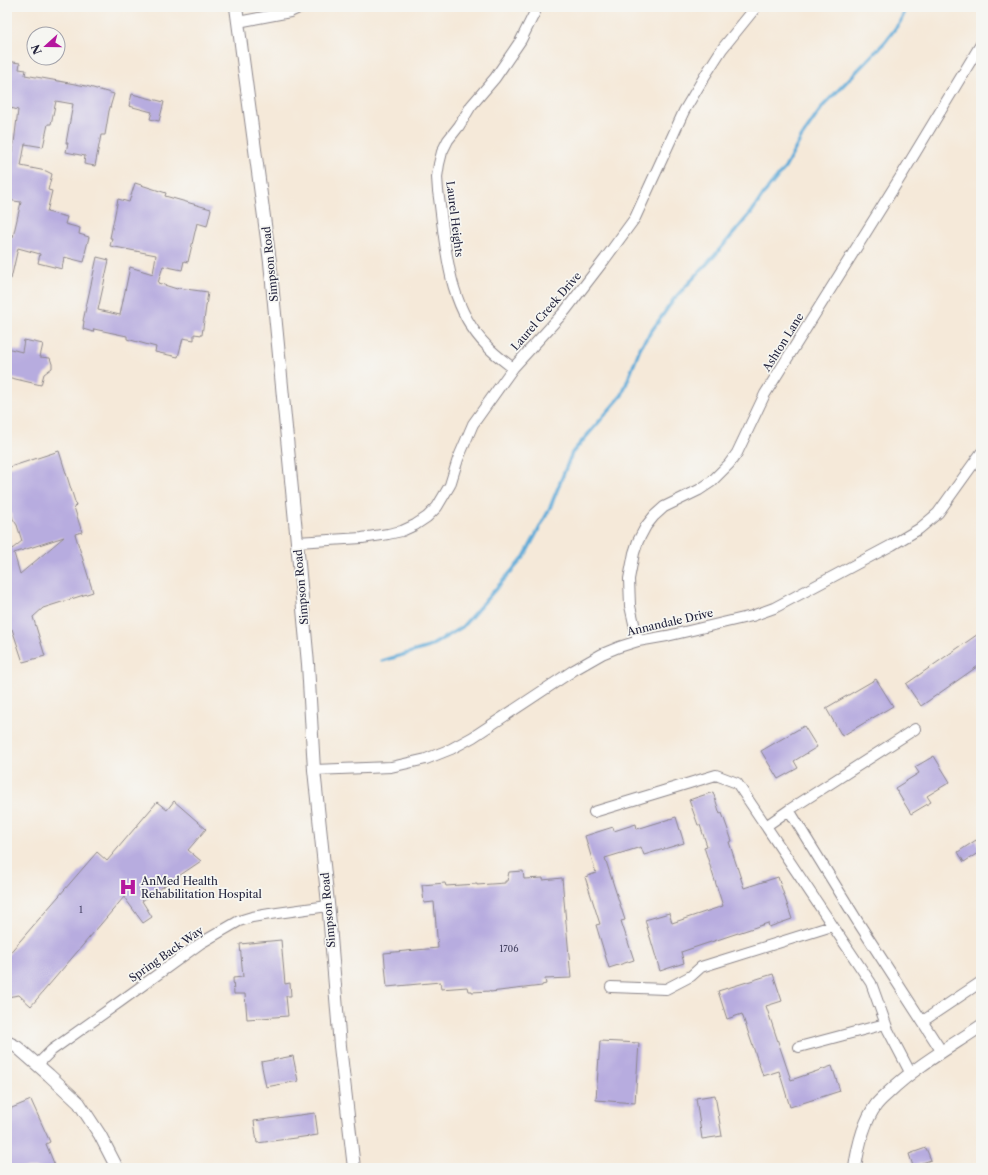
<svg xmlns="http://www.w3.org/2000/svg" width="988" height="1175" font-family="'Libre Caslon Text',serif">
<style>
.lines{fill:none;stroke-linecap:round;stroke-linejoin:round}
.stream{stroke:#60abd8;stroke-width:3.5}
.building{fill:#b7acdf;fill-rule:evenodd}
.minor-casing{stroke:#8c868a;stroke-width:12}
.tertiary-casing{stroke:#8c868a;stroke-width:14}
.minor{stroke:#fff;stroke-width:10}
.tertiary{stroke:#fff;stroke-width:12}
.labels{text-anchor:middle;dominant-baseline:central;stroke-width:3.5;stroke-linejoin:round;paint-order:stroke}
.number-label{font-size:9px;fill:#474464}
.street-label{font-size:11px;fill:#22223b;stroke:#f6f6f2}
.poi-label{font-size:11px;fill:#22223b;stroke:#f6f6f2;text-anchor:start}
</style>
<rect width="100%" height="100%" fill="#f6f6f2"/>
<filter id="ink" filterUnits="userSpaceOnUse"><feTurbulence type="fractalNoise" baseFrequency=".025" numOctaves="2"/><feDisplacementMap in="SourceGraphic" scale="8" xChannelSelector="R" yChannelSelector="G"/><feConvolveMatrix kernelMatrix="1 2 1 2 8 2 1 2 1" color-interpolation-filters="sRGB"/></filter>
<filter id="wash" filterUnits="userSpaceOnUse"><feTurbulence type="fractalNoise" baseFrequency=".012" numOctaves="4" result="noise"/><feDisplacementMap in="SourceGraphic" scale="16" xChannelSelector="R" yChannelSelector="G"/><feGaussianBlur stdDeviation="0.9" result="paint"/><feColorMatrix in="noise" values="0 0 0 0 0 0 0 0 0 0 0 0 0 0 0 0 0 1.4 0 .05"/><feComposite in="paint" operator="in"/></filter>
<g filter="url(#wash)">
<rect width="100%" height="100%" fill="#f5e9d9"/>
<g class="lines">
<path class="stream" d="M 382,661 L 429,647 L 462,627 L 524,557 L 549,510 L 572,453 L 622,395 L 641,346 L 674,299 L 715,255 L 751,213 L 765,192 L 785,168 L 801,138 L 823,106 L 885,42 L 900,22 L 907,7"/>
</g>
<g id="blocks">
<path class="building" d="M 7,61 L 20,63 L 19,69 L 26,70 L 25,75 L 86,86 L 114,94 L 109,111 L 105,135 L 101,135 L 95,166 L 84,164 L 85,156 L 66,152 L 68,143 L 66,143 L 73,104 L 56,101 L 51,124 L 48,124 L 43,147 L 25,144 L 21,166 L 46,171 L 52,174 L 48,190 L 52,191 L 47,212 L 67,217 L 65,224 L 80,228 L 79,234 L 89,237 L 85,253 L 86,254 L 84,262 L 64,257 L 62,269 L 38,263 L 40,254 L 18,248 L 11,279 L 7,278 L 7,235 L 13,237 L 21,202 L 7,200 L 7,171 L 9,160 L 7,160 L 7,150 L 13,151 L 18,110 L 7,107 Z
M 132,94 L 164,102 L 159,121 L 150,119 L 152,112 L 129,106 Z
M 135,183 L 166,193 L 165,196 L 211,209 L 207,226 L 197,223 L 188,262 L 184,261 L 182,270 L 163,266 L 158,283 L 177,289 L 178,288 L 208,292 L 202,335 L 194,334 L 194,340 L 183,338 L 178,357 L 155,352 L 156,347 L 127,339 L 127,336 L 94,329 L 93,332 L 83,329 L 84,321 L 83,321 L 97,257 L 109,260 L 98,310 L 120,315 L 130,267 L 153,274 L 156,255 L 110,246 L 112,238 L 110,238 L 118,199 L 129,202 Z
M 24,340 L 43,344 L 40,357 L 50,358 L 52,364 L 52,368 L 44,374 L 41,385 L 7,377 L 7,348 L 22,352 Z
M 59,451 L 76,505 L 74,507 L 82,532 L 75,534 L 93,592 L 43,608 L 33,617 L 45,656 L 23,662 L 12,629 L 7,631 L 7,539 L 9,539 L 12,549 L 22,541 L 17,525 L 13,519 L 8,506 L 11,504 L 7,489 L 7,468 ZM 64,537 L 20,574 L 14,553 Z
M 981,632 L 981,664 L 921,706 L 906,684 Z
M 876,679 L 893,706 L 842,736 L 826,708 Z
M 804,726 L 817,747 L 794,761 L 798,768 L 778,779 L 761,751 Z
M 934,756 L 950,782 L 927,796 L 931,802 L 911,814 L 895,788 L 919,773 L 915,767 Z
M 713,792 L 720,814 L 722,813 L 732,841 L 729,842 L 744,888 L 778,877 L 792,919 L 769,927 L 768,923 L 681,952 L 684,963 L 660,971 L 645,920 L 669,913 L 672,923 L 723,906 L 704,847 L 707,846 L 700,825 L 698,825 L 689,800 Z
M 174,801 L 206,829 L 188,850 L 201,861 L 142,901 L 152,917 L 143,923 L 124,897 L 31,1006 L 19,995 L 7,997 L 7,956 L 97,852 L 107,861 L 157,802 L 167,810 Z
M 676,817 L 684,843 L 644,855 L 641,847 L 605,858 L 625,920 L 621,921 L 634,960 L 609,968 L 596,925 L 600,924 L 585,877 L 596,873 L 585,836 L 613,827 L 614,831 L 636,824 L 637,829 Z
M 976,840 L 981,848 L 981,851 L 964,862 L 958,852 Z
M 523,871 L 524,879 L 543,878 L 543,880 L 562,878 L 571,978 L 545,979 L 546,984 L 542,985 L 542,986 L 490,992 L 490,991 L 472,992 L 472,991 L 468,991 L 467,987 L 441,989 L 440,982 L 387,987 L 384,953 L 438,948 L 434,902 L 424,903 L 422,885 L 445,883 L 446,886 L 477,884 L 477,885 L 505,883 L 505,881 L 507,881 L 509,872 Z
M 281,940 L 285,984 L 290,983 L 291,996 L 286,996 L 288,1016 L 247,1019 L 245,994 L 234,994 L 233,978 L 243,977 L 240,944 Z
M 773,974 L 782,1001 L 766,1006 L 791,1080 L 832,1066 L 840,1091 L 790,1107 L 779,1071 L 763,1076 L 742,1014 L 727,1019 L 718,991 Z
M 600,1041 L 639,1043 L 635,1103 L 596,1100 Z
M 293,1056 L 298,1081 L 266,1087 L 261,1062 Z
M 715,1095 L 722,1136 L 702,1139 L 696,1098 Z
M 31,1100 L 50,1142 L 46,1144 L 56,1168 L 7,1168 L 7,1110 Z
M 315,1113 L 318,1135 L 257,1143 L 254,1121 Z
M 926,1148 L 931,1160 L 913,1166 L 909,1154 Z"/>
</g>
</g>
<g filter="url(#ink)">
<use href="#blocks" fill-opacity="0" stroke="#8c868a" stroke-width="1"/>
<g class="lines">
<g class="minor-casing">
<path id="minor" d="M 238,22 L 290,12 L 301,7
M 513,368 C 504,361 494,354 487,346 C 446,305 446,244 438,191 L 437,177 L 439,164 L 442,152 L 448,140 L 459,126 L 471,106 L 495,78 L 521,40 L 535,12 L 535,7
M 297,542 L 362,538 L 388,534 L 402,531 L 415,525 L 427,517 L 437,507 L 450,485 L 458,459 L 473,424 L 513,368 L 565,311 L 605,259 L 635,218 L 684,111 L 706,74 L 722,49 L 756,7
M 638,641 L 630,606 L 629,579 L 634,553 L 638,541 L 646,526 L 654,516 L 664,507 L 699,490 L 711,482 L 729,464 L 737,453 L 765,394 L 903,173 L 981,44
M 314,770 L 391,767 L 426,759 L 451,749 L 473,737 L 574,670 L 602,654 L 619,647 L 638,641 L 667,636 L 752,616 L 774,608 L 892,545 L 919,529 L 938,513 L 981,453
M 789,810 L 915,729
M 594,812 L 716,775 L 737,783 L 871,983 L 888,1030 L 911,1074
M 766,826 L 789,810 L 858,922 L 942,1052
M 611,987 L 666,989 L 691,976 L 701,967 L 832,926
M 923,1021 L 981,982
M 799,1047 L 885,1024
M 37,1065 L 52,1050 L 121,1001 L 201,943 L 239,921 L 252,917 L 270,914 L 328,906"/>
</g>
<g class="tertiary-casing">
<path id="tertiary" d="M 236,7 L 270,262 L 297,542 L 308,664 L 314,770 L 329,913 L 340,1046 L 354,1168
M 7,1042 L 17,1047 L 49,1075 L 79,1103 L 100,1135 L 117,1168
M 855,1168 C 858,1146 863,1123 876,1105 C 880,1100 885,1096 889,1092 C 916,1066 950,1047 981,1026"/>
</g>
<use href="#minor" class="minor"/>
<use href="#tertiary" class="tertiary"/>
</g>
</g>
<defs>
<g id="hospital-bare" transform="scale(1.38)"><path d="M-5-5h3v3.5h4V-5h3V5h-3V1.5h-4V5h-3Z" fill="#b5179e" stroke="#f6f6f2" stroke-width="2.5" paint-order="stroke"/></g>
</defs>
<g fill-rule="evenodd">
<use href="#hospital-bare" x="128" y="887"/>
</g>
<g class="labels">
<g class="number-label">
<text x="81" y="909">1</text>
<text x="509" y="948">1706</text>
</g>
<g class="street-label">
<text transform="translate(455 219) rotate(83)">Laurel Heights</text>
<text transform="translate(270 264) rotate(-96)">Simpson Road</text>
<text transform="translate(546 311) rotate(-49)">Laurel Creek Drive</text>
<text transform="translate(783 342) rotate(-58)">Ashton Lane</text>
<text transform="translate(301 587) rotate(-95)">Simpson Road</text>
<text transform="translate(670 622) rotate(-13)">Annandale Drive</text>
<text transform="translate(328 910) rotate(-95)">Simpson Road</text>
<text transform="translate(166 954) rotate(-35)">Spring Back Way</text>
</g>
<g class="poi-label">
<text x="141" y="881">AnMed Health<tspan x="141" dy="13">Rehabilitation Hospital</tspan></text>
</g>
</g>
<rect width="988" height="1175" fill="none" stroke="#f6f6f2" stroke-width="24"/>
<g transform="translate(46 46) rotate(249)"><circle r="19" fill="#f6f6f2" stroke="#a1a1a9"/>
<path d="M0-3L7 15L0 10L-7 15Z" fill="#b5179e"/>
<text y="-6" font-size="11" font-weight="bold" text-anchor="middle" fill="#22223b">N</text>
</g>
</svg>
